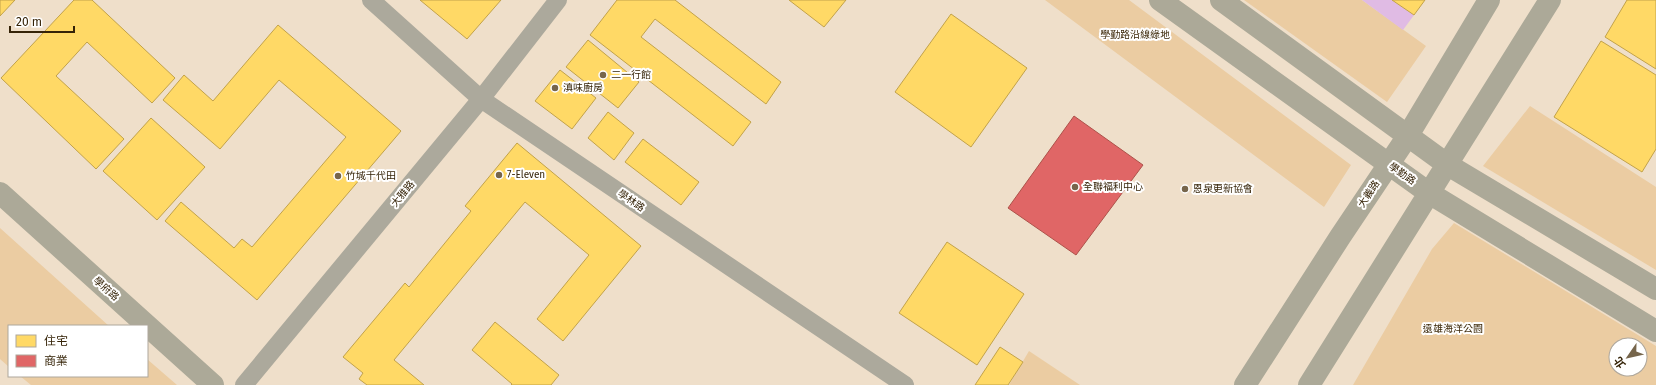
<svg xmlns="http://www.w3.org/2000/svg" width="1656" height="385" font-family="'Fira Sans','Noto Sans TC',sans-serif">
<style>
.green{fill:#ebcca2;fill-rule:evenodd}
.water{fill:#e0bbe4}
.homes{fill:#ffd966;stroke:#c2a24a}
.shops{fill:#e06666;stroke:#ad524a}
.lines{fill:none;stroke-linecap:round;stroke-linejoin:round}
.street{stroke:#aca99c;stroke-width:18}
.secondary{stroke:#aca998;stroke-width:22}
.poi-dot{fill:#76654b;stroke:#fff;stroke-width:1.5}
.labels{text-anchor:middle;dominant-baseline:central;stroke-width:4;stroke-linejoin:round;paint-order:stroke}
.park-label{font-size:10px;fill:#3c2809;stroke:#fff}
.poi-label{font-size:10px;fill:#352307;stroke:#fff;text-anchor:start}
.street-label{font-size:10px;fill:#352307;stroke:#fff}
</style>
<rect width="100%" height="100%" fill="#efdfca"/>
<path class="green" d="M 1045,0 L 1129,0 L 1351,165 L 1324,207 Z
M 1244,0 L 1362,0 L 1426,46 L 1387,102 Z
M 1530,106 L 1656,187 L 1656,270 L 1483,166 Z
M 1454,223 L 1656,346 L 1656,385 L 1353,385 L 1432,249 ZM 1616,345 L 1640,345 L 1640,369 L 1616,369 Z
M 0,228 L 109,326 L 9,326 L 9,367 L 0,359 Z
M 1029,351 L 1080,385 L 1009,385 Z
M 147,359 L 177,385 L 31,385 L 20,376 L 147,376 Z"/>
<path class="water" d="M 1362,0 L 1392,0 L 1414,15 L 1403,30 Z"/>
<path class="homes" d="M 0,0 L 15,0 L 0,16 Z
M 74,0 L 92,0 L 175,78 L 152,103 L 87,42 L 56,76 L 124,139 L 96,169 L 1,78 Z
M 420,0 L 501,0 L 467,39 Z
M 617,0 L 675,0 L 781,82 L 766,104 L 655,19 L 641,37 L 751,122 L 733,146 L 590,35 Z
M 789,0 L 846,0 L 824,27 Z
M 1392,0 L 1425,0 L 1414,15 Z
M 1627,0 L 1656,0 L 1656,69 L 1605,37 Z
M 951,14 L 1027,68 L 971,147 L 895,92 Z
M 278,25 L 401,131 L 257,300 L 165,221 L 181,202 L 234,248 L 242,239 L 252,247 L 346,137 L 279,80 L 220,149 L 163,100 L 184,75 L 213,101 Z
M 588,40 L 639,82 L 618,108 L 566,67 Z
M 1601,41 L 1656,75 L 1656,149 L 1642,172 L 1554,117 Z
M 560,70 L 596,98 L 572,129 L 535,101 Z
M 608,112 L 634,133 L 614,160 L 588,138 Z
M 151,118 L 205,167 L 157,220 L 103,171 Z
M 643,139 L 699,182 L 681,205 L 625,162 Z
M 517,143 L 641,246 L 563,341 L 537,319 L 589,255 L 525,202 L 394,360 L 424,385 L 367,385 L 359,379 L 363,373 L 343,357 L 405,283 L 409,287 L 471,211 L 465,206 Z
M 947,242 L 1024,294 L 977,365 L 899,313 Z
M 495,322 L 559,375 L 551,385 L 511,385 L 512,384 L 472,350 Z
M 1000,347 L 1023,362 L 1008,385 L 975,385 Z"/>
<path class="shops" d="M 1074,116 L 1143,165 L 1076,255 L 1008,208 Z"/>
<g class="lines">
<path class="street" d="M 371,0 L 481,99 L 905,385
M 244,385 L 481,99 L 558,0"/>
<path class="secondary" d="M 1160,0 L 1429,193 L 1656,331
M 1221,0 L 1448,165 L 1656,289
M 0,193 L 213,385
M 1245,385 L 1340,237 L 1407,137 L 1489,0
M 1309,385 L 1550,0"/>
</g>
<g class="poi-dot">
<circle cx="603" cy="75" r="4"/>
<circle cx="555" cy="88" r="4"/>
<circle cx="499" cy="175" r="4"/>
<circle cx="338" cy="176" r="4"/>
<circle cx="1075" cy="187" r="4"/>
<circle cx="1185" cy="189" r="4"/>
</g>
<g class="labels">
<g class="park-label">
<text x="1135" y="35">學勤路沿線綠地</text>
<text x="1453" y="329">遠雄海洋公園</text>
</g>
<g class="poi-label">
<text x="611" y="75">二一行館</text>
<text x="563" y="88">滇味廚房</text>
<text x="507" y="175">7-Eleven</text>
<text x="346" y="176">竹城千代田</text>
<text x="1083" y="187">全聯福利中心</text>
<text x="1193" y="189">恩泉更新協會</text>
</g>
<g class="street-label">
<text transform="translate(1402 174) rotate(35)">學勤路</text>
<text transform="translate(403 194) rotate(-50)">大雅路</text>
<text transform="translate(1369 194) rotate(-57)">大義路</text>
<text transform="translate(631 201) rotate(34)">學林路</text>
<text transform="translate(106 289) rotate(42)">學府路</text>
</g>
</g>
<rect x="8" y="325" width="140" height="52" fill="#ffffff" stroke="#aea79c"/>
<rect x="16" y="335" width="20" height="12" fill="#ffd966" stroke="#aea79c"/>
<text x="44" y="345" font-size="12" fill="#352307">住宅</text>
<rect x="16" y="355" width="20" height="12" fill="#e06666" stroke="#aea79c"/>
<text x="44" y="365" font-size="12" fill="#352307">商業</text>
<g transform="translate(1628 357) rotate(236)"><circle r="19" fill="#ffffff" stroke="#aea79c"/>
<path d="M0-3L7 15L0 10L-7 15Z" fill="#76654b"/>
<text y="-6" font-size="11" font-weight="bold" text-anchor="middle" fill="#352307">北</text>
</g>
<path d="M10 26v6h64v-6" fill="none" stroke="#352307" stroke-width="2"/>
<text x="16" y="26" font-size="12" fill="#352307" stroke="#ffffff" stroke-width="3" paint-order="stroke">20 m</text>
</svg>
